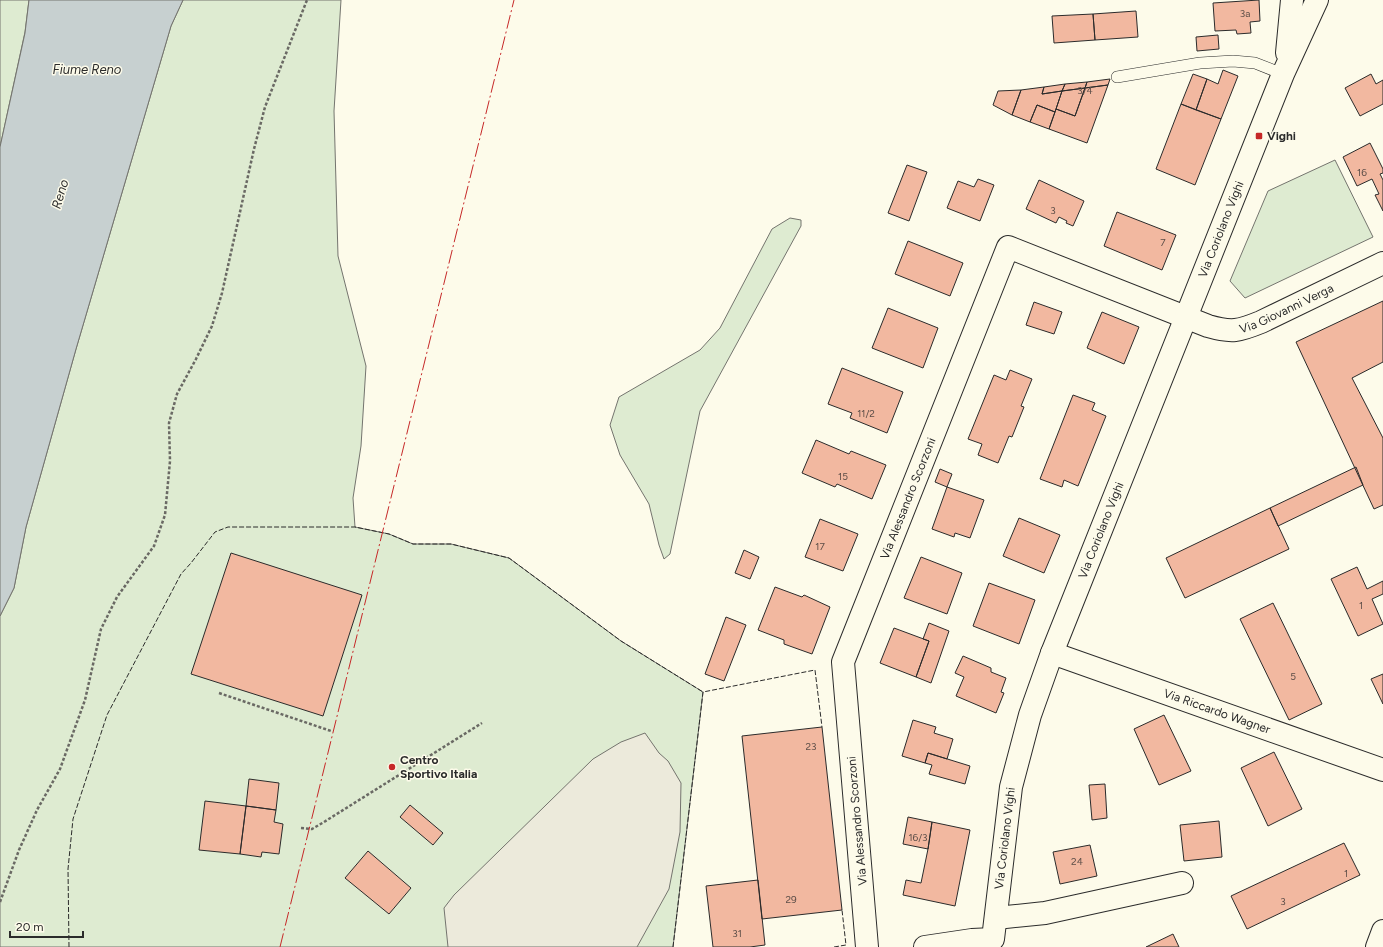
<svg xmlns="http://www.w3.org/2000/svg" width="1383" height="947" font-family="Figtree,sans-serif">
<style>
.green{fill:#deebd1;stroke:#74746e}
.parking{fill:#eceadb;stroke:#74746e}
.water{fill:#c7d0d0;stroke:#74746e}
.building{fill:#f2b8a0;stroke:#2b2b2b}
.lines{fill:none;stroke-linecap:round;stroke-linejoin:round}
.lane-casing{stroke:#2b2b2b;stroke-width:12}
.street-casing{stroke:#2b2b2b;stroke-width:24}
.path{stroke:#6a6964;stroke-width:2.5;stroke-dasharray:3 2;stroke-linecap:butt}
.lane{stroke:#fdfbea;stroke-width:11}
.street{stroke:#fdfbea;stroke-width:22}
.fence{stroke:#2b2b2b;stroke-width:1;stroke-dasharray:5 2;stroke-linecap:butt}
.power{stroke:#c62828;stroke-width:1;stroke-dasharray:14 3 2 3;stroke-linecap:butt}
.poi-dot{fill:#c62828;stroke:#fdfbea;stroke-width:1.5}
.labels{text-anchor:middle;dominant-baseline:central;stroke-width:3;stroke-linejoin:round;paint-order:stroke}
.number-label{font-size:10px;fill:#5d4e48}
.poi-label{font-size:12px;font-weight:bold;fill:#2b2b2b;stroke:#fdfbea;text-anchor:start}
.street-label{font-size:12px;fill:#2b2b2b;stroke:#fdfbea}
.water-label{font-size:13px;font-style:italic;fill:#2b2b2b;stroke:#fdfbea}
</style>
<rect width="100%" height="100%" fill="#fdfbea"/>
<path class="green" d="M 0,0 L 29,0 L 25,32 L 0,147 Z
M 183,0 L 341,0 L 334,111 L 338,256 L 366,366 L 361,446 L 353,498 L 355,527 L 389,534 L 413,544 L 451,544 L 509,558 L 621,641 L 703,692 L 673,947 L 0,947 L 0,616 L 14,588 L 26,527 L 76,349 L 171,26 Z
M 1335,160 L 1373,237 L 1245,298 L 1230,281 L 1268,191 Z
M 790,218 L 801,220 L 801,226 L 700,411 L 670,554 L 664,559 L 659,545 L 649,504 L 620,455 L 610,425 L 619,397 L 700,350 L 720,328 L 772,229 Z"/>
<path class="parking" d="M 645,733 L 659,753 L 668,761 L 681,783 L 680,832 L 669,889 L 637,947 L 448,947 L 444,908 L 454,895 L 593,759 L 621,742 Z"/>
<path class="water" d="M 29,0 L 183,0 L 171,26 L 76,349 L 26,527 L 14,588 L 0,616 L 0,147 L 25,33 Z"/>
<path class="building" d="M 1259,0 L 1260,21 L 1250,22 L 1251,33 L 1237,34 L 1236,30 L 1215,31 L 1213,3 Z
M 1136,11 L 1138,37 L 1095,40 L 1093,14 Z
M 1093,14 L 1095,40 L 1054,43 L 1052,16 Z
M 1218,35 L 1219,49 L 1197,51 L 1196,37 Z
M 1223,70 L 1238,76 L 1221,119 L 1196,110 L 1207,79 L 1218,84 Z
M 1193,74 L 1207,79 L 1196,110 L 1181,104 Z
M 1371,74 L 1376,84 L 1383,80 L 1383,104 L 1360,116 L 1345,88 Z
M 1110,79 L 1108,85 L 1085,88 L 1087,82 Z
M 1087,82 L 1085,88 L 1062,91 L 1065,84 Z
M 1065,84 L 1062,91 L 1042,94 L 1044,87 Z
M 1108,85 L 1087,143 L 1049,129 L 1056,109 L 1075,116 L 1085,88 Z
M 1044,87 L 1042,94 L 1062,91 L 1055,112 L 1037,105 L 1030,122 L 1012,115 L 1021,90 Z
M 1085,88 L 1075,116 L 1056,109 L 1062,91 Z
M 1021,90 L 1012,115 L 993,105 L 998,91 Z
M 1181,104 L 1221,119 L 1195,185 L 1156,169 Z
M 1037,105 L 1055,112 L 1049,129 L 1030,122 Z
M 1370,143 L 1383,169 L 1383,173 L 1380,174 L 1383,180 L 1383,211 L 1375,195 L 1379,194 L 1372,179 L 1357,186 L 1343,157 Z
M 907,165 L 927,172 L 909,221 L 888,213 Z
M 978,179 L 994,185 L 980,221 L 947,208 L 958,181 L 974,187 Z
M 1039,180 L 1084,201 L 1073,226 L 1066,223 L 1067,221 L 1059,217 L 1056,223 L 1026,209 Z
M 1117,212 L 1176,235 L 1162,270 L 1104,246 Z
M 908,241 L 963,263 L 950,296 L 895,274 Z
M 1383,301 L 1383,362 L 1352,378 L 1383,438 L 1383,505 L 1374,509 L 1296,342 Z
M 1034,302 L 1062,312 L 1054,334 L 1026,325 Z
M 888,308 L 938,328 L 923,368 L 872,348 Z
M 1102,312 L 1139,327 L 1124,364 L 1087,348 Z
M 842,368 L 903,392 L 887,433 L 850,418 L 852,413 L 828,404 Z
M 1010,370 L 1032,379 L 1021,406 L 1024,407 L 1012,437 L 1009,436 L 998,463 L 978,455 L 982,444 L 968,439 L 994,375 L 1006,380 Z
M 1073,395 L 1095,403 L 1092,410 L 1106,416 L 1078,486 L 1064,480 L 1062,487 L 1040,479 Z
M 816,440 L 849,454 L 851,451 L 886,465 L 872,499 L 837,484 L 835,487 L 802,473 Z
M 1356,467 L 1363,485 L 1278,526 L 1270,508 Z
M 940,469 L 952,474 L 947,487 L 935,482 Z
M 947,487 L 984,500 L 970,538 L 955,533 L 954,537 L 932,529 Z
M 1270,508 L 1289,549 L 1185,598 L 1166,558 Z
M 1019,518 L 1060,535 L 1044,573 L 1003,556 Z
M 820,519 L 858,534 L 843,571 L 805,557 Z
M 744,550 L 759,557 L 750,579 L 735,573 Z
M 231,553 L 362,595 L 323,716 L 191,674 Z
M 921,557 L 962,573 L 947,614 L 904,598 Z
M 1357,567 L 1367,589 L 1383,581 L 1383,594 L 1372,599 L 1383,624 L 1358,636 L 1331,579 Z
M 989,583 L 1035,600 L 1019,644 L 973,626 Z
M 775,587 L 802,597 L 804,595 L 830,607 L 812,654 L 784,644 L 784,640 L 758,630 Z
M 1273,603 L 1322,704 L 1289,720 L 1240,619 Z
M 726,617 L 746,625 L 724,681 L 705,674 Z
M 929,623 L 949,631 L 931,683 L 916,677 L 929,641 L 923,639 Z
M 894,628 L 929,641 L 916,677 L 880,663 Z
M 963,656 L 991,668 L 991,672 L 1006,678 L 1001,692 L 1004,693 L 996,713 L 956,696 L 964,677 L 955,673 Z
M 1383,674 L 1383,704 L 1371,679 Z
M 1164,715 L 1191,771 L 1159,785 L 1134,729 Z
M 913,720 L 936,727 L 934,733 L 953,739 L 947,759 L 928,753 L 925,763 L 902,756 Z
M 822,727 L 842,910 L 762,919 L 742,736 Z
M 1274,752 L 1302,809 L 1268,826 L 1241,768 Z
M 928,753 L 970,766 L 965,784 L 929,774 L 932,765 L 925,763 Z
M 249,779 L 279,783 L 276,810 L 246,806 Z
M 1105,784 L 1107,818 L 1092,820 L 1089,785 Z
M 205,801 L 246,806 L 240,854 L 199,850 Z
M 410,805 L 443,833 L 433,845 L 400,817 Z
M 246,806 L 276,810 L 274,822 L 283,824 L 279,854 L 262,852 L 261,857 L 240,854 Z
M 908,817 L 932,822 L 928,849 L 903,844 Z
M 1219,821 L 1222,857 L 1184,861 L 1180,825 Z
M 932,822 L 970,830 L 955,906 L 903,895 L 906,880 L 921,883 L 928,849 Z
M 1344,843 L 1360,875 L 1247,929 L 1231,896 Z
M 1090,845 L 1097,876 L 1060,884 L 1053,852 Z
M 368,851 L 411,888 L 389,914 L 345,878 Z
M 758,880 L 765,945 L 750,947 L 713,947 L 706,886 Z
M 1173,934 L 1179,947 L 1146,947 Z"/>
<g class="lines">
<g class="lane-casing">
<path id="lane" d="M 1117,77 L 1200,63 L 1233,61 L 1255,63 L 1283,74"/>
</g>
<g class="street-casing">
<g id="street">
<path d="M 1287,53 L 1292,0"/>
<path id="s1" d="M 1052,653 L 1383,770"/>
<path d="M 996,918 L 1045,913 L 1182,883"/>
<path id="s2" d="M 867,947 L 843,662 L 1008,247 L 1208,326 C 1232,333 1239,331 1261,322 L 1383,263"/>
<path id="s3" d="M 925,947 L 972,940 L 993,939 L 1011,787 L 1030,715 L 1052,653 L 1283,74 L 1317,0"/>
<path d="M 1377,947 L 1383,931"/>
</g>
</g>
<path class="path" d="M 219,693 L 331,731
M 301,828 L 312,829 L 324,822 L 482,723
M 0,902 L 19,850 L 37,810 L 60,769 L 85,700 L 101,629 L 117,597 L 154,546 L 165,515 L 170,461 L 169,423 L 177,394 L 196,359 L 212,326 L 222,293 L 254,149 L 265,107 L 307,0"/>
<use href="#lane" class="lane"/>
<use href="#street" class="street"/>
<path class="fence" d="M 69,947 L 68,869 L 73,819 L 107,715 L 181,574 L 191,563 L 215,532 L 228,527 L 355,527 L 389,534 L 413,544 L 451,544 L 509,558 L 621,641 L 703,692
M 673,947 L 703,692 L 815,670 L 822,727
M 834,947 L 846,945 L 842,910"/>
<path class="power" d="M 280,947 L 514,0"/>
</g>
<g class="poi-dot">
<rect x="1255" y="132" width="8" height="8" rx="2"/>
<circle cx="392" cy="767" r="4"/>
</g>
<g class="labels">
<g class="number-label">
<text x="1245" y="13">3a</text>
<text x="1085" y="90">3/4</text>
<text x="1362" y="172">16</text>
<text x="1053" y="210">3</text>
<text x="1163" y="242">7</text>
<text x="866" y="413">11/2</text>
<text x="843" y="476">15</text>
<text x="820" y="546">17</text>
<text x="1361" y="605">1</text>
<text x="1293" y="676">5</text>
<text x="811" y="746">23</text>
<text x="918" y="837">16/3</text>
<text x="1077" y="861">24</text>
<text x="1346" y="873">1</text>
<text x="791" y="899">29</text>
<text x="1283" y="901">3</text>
<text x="737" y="933">31</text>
</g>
<g class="poi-label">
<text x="1267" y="136">Vighi</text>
<text x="400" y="760">Centro<tspan x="400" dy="14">Sportivo Italia</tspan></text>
</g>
<g class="street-label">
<text stroke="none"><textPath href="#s3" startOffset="818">Via Coriolano Vighi</textPath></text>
<text stroke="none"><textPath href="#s2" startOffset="1031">Via Giovanni Verga</textPath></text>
<text stroke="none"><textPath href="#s2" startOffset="462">Via Alessandro Scorzoni</textPath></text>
<text stroke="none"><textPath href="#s3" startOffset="494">Via Coriolano Vighi</textPath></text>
<text stroke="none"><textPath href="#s1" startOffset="175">Via Riccardo Wagner</textPath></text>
<text transform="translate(857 821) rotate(-95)">Via Alessandro Scorzoni</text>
<text stroke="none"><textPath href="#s3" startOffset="170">Via Coriolano Vighi</textPath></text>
</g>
<g class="water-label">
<text x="87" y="69">Fiume Reno</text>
<text transform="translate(60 194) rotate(-73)">Reno</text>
</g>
</g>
<path d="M10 931v6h73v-6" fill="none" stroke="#2b2b2b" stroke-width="2"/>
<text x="16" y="931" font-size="12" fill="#2b2b2b" stroke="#fdfbea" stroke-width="3" paint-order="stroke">20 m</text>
</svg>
